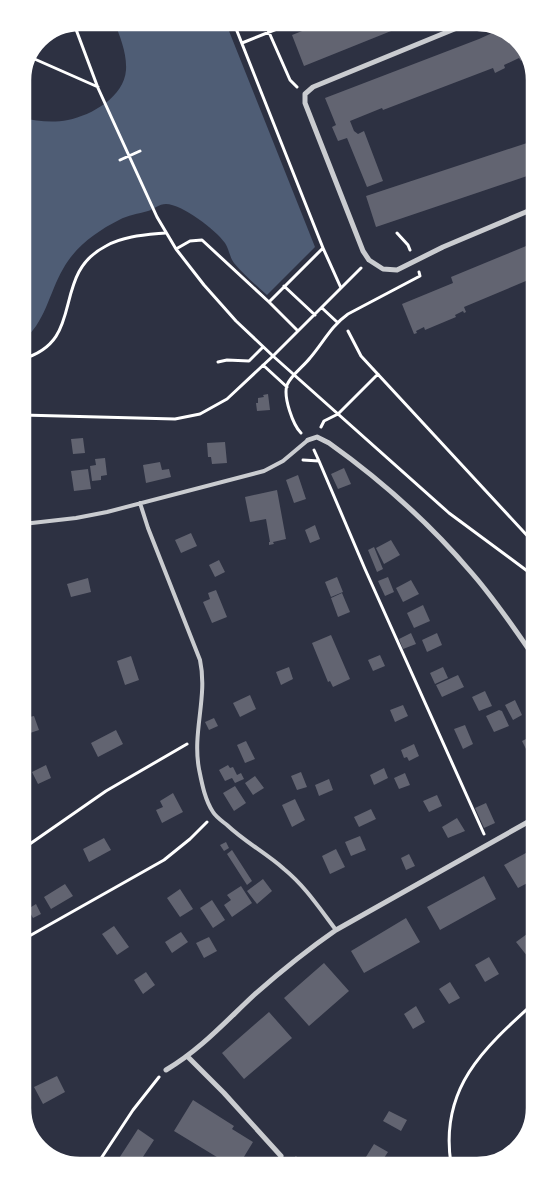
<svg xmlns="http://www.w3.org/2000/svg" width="557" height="1188" font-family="'Asap Condensed',sans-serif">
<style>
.water{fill:#4f5d75}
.building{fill:#626471}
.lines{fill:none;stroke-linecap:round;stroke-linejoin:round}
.path{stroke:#fff;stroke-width:3}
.service{stroke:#caccd0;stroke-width:4}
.minor{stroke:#caccd0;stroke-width:5}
.rim{fill:none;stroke:#fff;stroke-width:2.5}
</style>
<rect width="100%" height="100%" fill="#2d3142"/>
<path class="water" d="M 114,21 L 225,21 L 315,247 L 267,295 C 256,285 244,275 234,263 C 230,258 229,249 225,243 C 216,230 182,204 166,204 C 159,204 154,209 148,211 C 138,214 128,215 119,220 C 97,231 75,247 63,269 C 49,293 45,324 22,341 L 21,118 C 37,121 52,123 68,120 C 92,115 124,97 126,70 C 127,53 120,37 114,21 Z"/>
<path class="building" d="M 336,21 L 416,21 L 304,66 L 292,35 L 320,24 L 325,26 Z
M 501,29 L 513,33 L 529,56 L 521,61 L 519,58 L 504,65 L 505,68 L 495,73 L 493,68 L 383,110 L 382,108 L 350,121 L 354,131 L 358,134 L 364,131 L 383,181 L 367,187 L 347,138 L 338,141 L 332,127 L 336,125 L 325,98 L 479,39 Z
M 527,143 L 533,157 L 533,174 L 376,227 L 366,196 Z
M 531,244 L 533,250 L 533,278 L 464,307 L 466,312 L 464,313 L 463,311 L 455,315 L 456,317 L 425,330 L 424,327 L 416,331 L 417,333 L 414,334 L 402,304 L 453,283 L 451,277 Z
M 268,394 L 270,410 L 257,411 L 256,403 L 258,403 L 258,398 L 264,397 L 263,395 Z
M 83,438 L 85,453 L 73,454 L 71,439 Z
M 225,442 L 227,463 L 212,464 L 211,457 L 208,457 L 207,443 Z
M 105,458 L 107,475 L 101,476 L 101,480 L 92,481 L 90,466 L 96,465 L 95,459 Z
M 160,462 L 162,470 L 169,469 L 171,477 L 146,483 L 143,465 Z
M 344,468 L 351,484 L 338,489 L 331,474 Z
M 88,469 L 91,489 L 74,491 L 71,471 Z
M 298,475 L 306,499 L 294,503 L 286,480 Z
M 277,490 L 286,539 L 273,542 L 274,544 L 269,545 L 269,542 L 270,542 L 266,519 L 250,522 L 245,497 Z
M 315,525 L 320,539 L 310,543 L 305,530 Z
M 191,533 L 197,546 L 181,553 L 175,540 Z
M 391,540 L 400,555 L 384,564 L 376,548 Z
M 374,547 L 383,569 L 377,572 L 368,550 Z
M 219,560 L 225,572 L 215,577 L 209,565 Z
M 337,577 L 343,592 L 331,597 L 325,582 Z
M 388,577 L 394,592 L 385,596 L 378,581 Z
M 88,578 L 91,592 L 71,597 L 67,584 Z
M 411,580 L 419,594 L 403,602 L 396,588 Z
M 216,590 L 227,617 L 212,623 L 203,602 L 210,599 L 208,593 Z
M 342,593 L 350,612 L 338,617 L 331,598 Z
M 423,605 L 430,621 L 414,628 L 407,613 Z
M 411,633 L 416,644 L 403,649 L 399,639 Z
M 437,633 L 442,645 L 427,652 L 422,640 Z
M 331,635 L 350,679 L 333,687 L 330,681 L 328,682 L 312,643 Z
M 380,655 L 385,666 L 373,671 L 368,660 Z
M 131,656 L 139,680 L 125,685 L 117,661 Z
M 289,667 L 293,679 L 281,685 L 276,672 Z
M 443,667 L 448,678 L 435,684 L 430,673 Z
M 458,675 L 464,687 L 442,697 L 436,685 Z
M 485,691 L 492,706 L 479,711 L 472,697 Z
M 250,695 L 256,709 L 240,717 L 233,703 Z
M 515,700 L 522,715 L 513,720 L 505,705 Z
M 403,705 L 408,716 L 395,722 L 390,710 Z
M 499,710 L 502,711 L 509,726 L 494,732 L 486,716 Z
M 34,716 L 39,730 L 30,733 L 25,718 Z
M 214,718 L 218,726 L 209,730 L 205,722 Z
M 465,725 L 473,744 L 463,749 L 454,729 Z
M 116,730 L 123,744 L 98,757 L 91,743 Z
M 532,736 L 535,740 L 535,760 L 532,761 L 522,741 Z
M 246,741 L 255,759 L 245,763 L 237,745 Z
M 414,744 L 419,756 L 409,761 L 407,757 L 404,758 L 401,750 Z
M 46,765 L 51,778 L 38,784 L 32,772 Z
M 228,765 L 230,768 L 233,767 L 237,775 L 241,773 L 244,779 L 235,783 L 232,778 L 225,781 L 219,770 Z
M 384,768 L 388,778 L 374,785 L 370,775 Z
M 301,772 L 307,787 L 297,790 L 291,776 Z
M 405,773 L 410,785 L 399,789 L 394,778 Z
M 255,776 L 264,788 L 253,795 L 245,783 Z
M 329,779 L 333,790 L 319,796 L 315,785 Z
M 235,786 L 246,803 L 234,811 L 223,793 Z
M 173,793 L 183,812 L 162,823 L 156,810 L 163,807 L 160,801 Z
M 437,795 L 442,806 L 429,812 L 423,801 Z
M 295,799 L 305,820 L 292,827 L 282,805 Z
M 486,803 L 495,823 L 484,828 L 475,808 Z
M 371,809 L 376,819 L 359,827 L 354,817 Z
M 457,818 L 465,831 L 448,838 L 442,827 Z
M 360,836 L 366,850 L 351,856 L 345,842 Z
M 104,838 L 111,850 L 89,862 L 83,849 Z
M 226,842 L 229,848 L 224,851 L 220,845 Z
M 535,848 L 535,879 L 518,888 L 504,865 Z
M 336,849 L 345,867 L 330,874 L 322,856 Z
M 232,850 L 252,881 L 247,885 L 227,854 Z
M 409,854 L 415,866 L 406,870 L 401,858 Z
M 484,876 L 496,899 L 440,930 L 427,907 Z
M 263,879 L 272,891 L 257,904 L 247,891 Z
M 65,884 L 73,896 L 51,909 L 44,897 Z
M 241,886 L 252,903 L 232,917 L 224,905 L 231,900 L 227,895 Z
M 180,889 L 193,909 L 180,917 L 167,898 Z
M 212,900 L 225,920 L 213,928 L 200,908 Z
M 36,904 L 41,914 L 33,918 L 28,909 Z
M 406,918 L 420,942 L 364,973 L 351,951 Z
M 114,926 L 129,947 L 117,955 L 102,934 Z
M 181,932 L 188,942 L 172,953 L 165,942 Z
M 527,934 L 535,945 L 535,951 L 528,957 L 516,942 Z
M 209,937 L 217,951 L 204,958 L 196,943 Z
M 489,957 L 499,974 L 485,982 L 475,965 Z
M 324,963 L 349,991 L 309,1026 L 284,998 Z
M 146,972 L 155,985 L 143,994 L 134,980 Z
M 450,982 L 460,998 L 449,1004 L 439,989 Z
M 416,1006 L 425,1022 L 413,1029 L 404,1014 Z
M 269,1012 L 292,1038 L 244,1079 L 222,1053 Z
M 57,1076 L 65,1092 L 43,1104 L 34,1087 Z
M 193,1100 L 234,1126 L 232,1129 L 253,1142 L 239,1165 L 230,1165 L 174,1131 Z
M 389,1111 L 407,1120 L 401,1131 L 383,1121 Z
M 138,1129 L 154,1140 L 137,1166 L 114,1166 Z
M 524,1131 L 528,1133 L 524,1144 L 510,1153 Z
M 374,1144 L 388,1152 L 380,1164 L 361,1165 Z
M 296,1156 L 304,1165 L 286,1165 Z
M 402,1158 L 413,1164 L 398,1164 Z"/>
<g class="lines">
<path class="path" d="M 264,21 L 290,80 L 297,87
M 74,24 L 98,88 L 157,217 L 176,249 L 204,285 L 236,321 L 273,356 L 449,513 L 534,576
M 39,38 L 75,27
M 242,43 L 297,21
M 30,57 L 98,87
M 120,160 L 140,151
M 397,233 L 408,245 L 410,250
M 323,248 L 341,288
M 176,249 L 190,241 L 202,240 L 269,302 L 323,248 L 233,21
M 284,286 L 315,315
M 269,302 L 298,331
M 322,308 L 337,322
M 348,331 L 361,356 L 534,543
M 22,359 C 88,341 49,275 106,246 C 124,236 145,235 165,233
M 218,362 L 227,360 L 249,361 L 263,347
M 263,365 L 287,387
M 22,415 L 175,419 L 200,414 L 227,399 L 273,356 L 361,268
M 321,427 L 324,421 L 338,414 L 378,374
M 301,433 C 293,425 283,397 287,385 C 291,375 303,367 310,358 C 323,343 331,326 348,314 L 420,276 L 419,272
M 314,450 L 319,461
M 303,460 L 319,461 L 365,569 L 484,834
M 24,848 L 106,791 L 187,744
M 24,939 L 164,860 L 190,839 L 207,822
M 451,1164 C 439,1088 484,1048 535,1002
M 96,1166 L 133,1110 L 159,1077"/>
<path class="service" d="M 140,503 L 148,528 L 200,660 C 208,697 192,732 199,769 C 202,784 205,800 213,812 C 216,817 222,821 227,825 C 245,842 266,853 284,869 C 305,886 320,909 336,930
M 23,524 L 76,518 L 107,512 L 264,471 L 283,461 L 308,440"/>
<path class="minor" d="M 474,21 L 313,87 L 305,94 L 305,103 L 363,251 L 369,260 L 383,269 L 397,270 L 443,247 L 533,209
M 308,440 L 317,437 L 329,443 C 381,480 429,523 470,571 C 494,598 514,628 534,657
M 188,1057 L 224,1093 L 281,1156
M 166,1070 C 200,1050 225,1022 254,995 C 280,972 307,950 336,930 L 535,818"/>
</g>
<path d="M0 0H557V1188H0ZM80 30H477A50 50 0 0 1 527 80V1108A50 50 0 0 1 477 1158H80A50 50 0 0 1 30 1108V80A50 50 0 0 1 80 30Z" fill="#fff" fill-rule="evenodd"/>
<path class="rim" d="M80 30H477A50 50 0 0 1 527 80V1108A50 50 0 0 1 477 1158H80A50 50 0 0 1 30 1108V80A50 50 0 0 1 80 30Z"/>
</svg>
